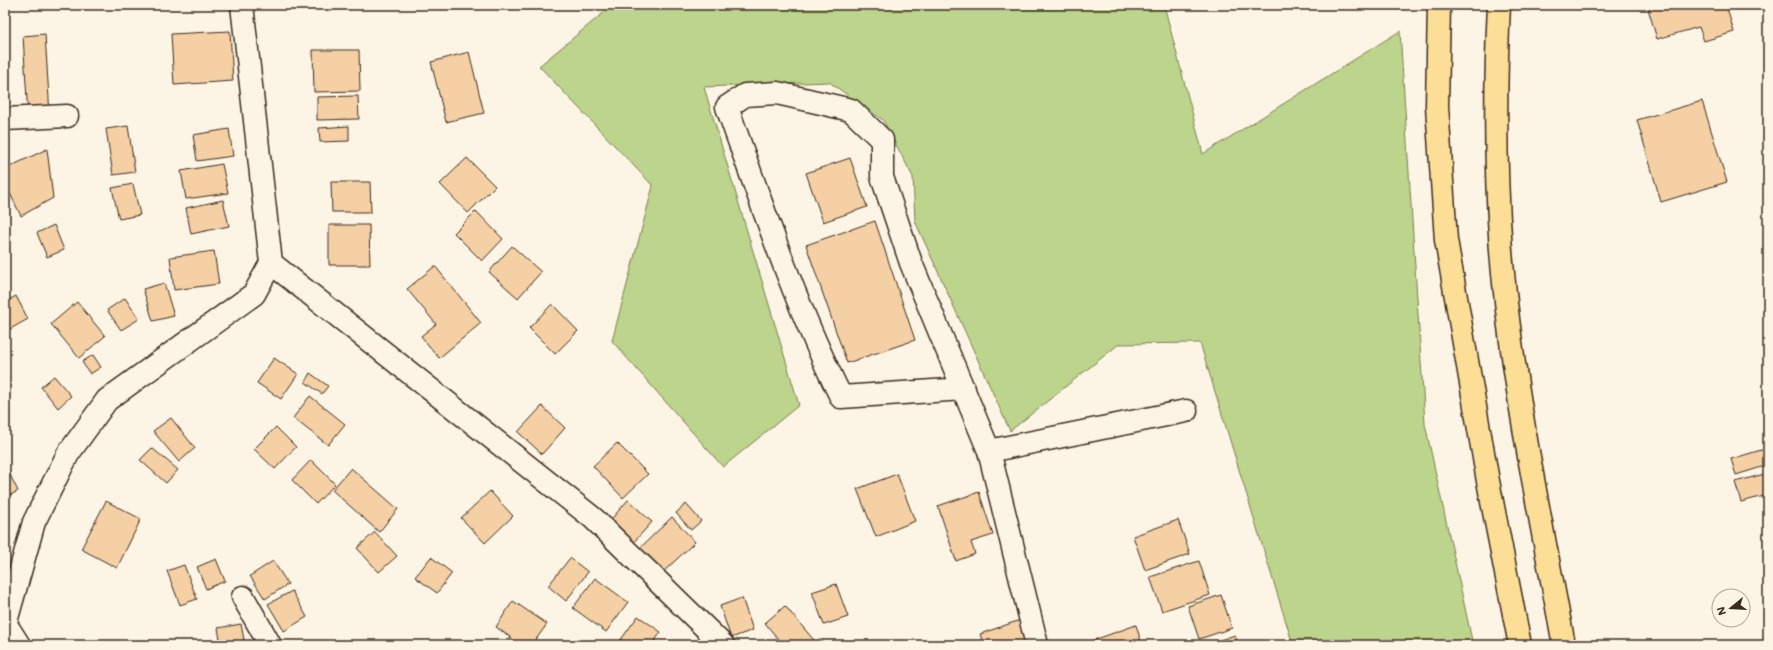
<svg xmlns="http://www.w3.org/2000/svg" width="1773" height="650" font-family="Mali,sans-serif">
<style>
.green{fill:#bcd48b;stroke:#7c7f54}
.building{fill:#f5d0a5;stroke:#3b2a1e}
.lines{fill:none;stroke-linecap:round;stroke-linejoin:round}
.minor-casing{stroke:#3b2a1e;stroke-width:25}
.tertiary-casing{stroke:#3b2a1e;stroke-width:25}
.primary-casing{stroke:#3b2a1e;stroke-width:25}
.minor{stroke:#fcf5e5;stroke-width:22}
.tertiary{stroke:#fcf5e5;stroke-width:22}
.primary{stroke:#fcde96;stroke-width:22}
</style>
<rect width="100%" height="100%" fill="#fcf5e5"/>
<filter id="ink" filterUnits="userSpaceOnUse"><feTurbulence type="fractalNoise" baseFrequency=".025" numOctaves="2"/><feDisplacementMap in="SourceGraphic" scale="8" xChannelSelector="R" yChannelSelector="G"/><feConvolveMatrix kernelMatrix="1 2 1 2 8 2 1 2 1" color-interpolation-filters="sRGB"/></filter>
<g filter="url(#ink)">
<path class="green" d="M 613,5 L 1164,5 L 1203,154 L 1400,31 L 1425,424 L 1473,645 L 1293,645 L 1200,343 L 1119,344 L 1010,431 L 915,221 L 913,177 L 883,120 L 829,82 L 704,87 L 799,405 L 723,467 L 612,341 L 653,186 L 539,66 Z"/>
<path class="building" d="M 1647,5 L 1726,5 L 1734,32 L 1704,41 L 1699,27 L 1657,39 Z
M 230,31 L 233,81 L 174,85 L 171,34 Z
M 45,34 L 50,115 L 28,116 L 23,36 Z
M 313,50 L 359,50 L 360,91 L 314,92 Z
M 469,52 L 484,113 L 446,122 L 431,62 Z
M 358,96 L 359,119 L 317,120 L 317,97 Z
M 1702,101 L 1727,182 L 1661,202 L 1637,120 Z
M 128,126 L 135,172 L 113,175 L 106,129 Z
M 349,126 L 349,141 L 320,142 L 319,128 Z
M 229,129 L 233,156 L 197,161 L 193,135 Z
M 47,149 L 53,198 L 21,216 L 5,183 L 5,169 Z
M 467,158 L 495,186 L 468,213 L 440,184 Z
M 850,158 L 867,207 L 823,222 L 806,173 Z
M 222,164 L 228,193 L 186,199 L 181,171 Z
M 331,182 L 370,182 L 371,212 L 332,212 Z
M 133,184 L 140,215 L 119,219 L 112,188 Z
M 223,200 L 229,226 L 191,234 L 186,208 Z
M 476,211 L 503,239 L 482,261 L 454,233 Z
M 875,221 L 915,340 L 847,363 L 806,245 Z
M 54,225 L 64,250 L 47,257 L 37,233 Z
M 329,225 L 369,225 L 370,265 L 329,265 Z
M 512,246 L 541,272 L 518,298 L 489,272 Z
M 214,251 L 219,284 L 174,290 L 170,257 Z
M 435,266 L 481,323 L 439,358 L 421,336 L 436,324 L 407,289 Z
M 164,283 L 174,316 L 153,321 L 143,289 Z
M 16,296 L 28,319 L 5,332 L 5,302 Z
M 125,298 L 139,319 L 121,330 L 107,310 Z
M 77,302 L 105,336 L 79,358 L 51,324 Z
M 552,304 L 578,331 L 555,354 L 529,328 Z
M 93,355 L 101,367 L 90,374 L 82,362 Z
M 274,358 L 298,374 L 281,399 L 257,383 Z
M 310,373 L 328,386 L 322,394 L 305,382 Z
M 54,376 L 71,396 L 58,408 L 41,387 Z
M 310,396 L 345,424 L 328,445 L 293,418 Z
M 542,406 L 565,428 L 542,454 L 518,432 Z
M 171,418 L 195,448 L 179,462 L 153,431 Z
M 276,427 L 296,447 L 275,469 L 254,449 Z
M 617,443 L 648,474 L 623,498 L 593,466 Z
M 152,448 L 178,470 L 166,483 L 140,460 Z
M 1768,448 L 1768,465 L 1736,475 L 1731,459 Z
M 311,460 L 335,484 L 316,504 L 292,480 Z
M 5,465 L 18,491 L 5,498 Z
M 351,468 L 398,509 L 379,532 L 332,490 Z
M 1768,473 L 1768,495 L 1741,502 L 1735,482 Z
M 897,474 L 915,521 L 876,537 L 857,489 Z
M 490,491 L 513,516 L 485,543 L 461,518 Z
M 979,492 L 993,535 L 971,542 L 975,554 L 956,561 L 938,506 Z
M 628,500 L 652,522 L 630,546 L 607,524 Z
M 106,501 L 141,519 L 117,568 L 81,549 Z
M 686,504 L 701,521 L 691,530 L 676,513 Z
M 672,517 L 695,542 L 661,574 L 638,550 Z
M 1178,520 L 1190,554 L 1145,570 L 1133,536 Z
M 375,532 L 397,556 L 379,572 L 357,548 Z
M 431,557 L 452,573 L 437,593 L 415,577 Z
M 570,558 L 588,572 L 566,601 L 548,586 Z
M 216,559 L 225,581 L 206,589 L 197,567 Z
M 273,561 L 288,584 L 265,599 L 250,576 Z
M 1199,561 L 1210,595 L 1162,611 L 1150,577 Z
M 184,565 L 197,599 L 180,605 L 167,571 Z
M 595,578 L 628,602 L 606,632 L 573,608 Z
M 836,584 L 848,617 L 824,625 L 812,592 Z
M 292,591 L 307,617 L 284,631 L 268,604 Z
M 1221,595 L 1232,628 L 1199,639 L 1188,606 Z
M 742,598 L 753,630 L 731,638 L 720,606 Z
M 513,601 L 547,624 L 532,645 L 521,645 L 496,627 Z
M 785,606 L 818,645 L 783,645 L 765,623 Z
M 638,616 L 661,632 L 652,645 L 617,645 Z
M 1026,618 L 1035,645 L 984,645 L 980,634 Z
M 241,624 L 245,645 L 221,645 L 218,628 Z
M 1136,625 L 1142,645 L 1080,645 Z
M 1235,635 L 1238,645 L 1219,645 L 1217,641 Z"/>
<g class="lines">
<g class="minor-casing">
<path id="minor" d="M 5,119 L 67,116
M 271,263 L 593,518 L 723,645
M 964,389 L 841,397 C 795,304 762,205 727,107 L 745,95 L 777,93 L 808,100 L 851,110 L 882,140 L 882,177 L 911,263 L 989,451 L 1037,645
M 989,451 L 1186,411
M 243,597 L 270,645
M 5,623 L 19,645"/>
</g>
<g class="tertiary-casing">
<path id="tertiary" d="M 5,625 L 34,522 L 68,454 L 107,400 L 254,294 L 271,263 L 242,5"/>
</g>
<g class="primary-casing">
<path id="primary" d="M 1439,5 L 1437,106 L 1446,240 L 1488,481 L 1520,645
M 1499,5 C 1495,87 1495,170 1501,251 C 1512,384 1540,515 1564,645"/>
</g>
<use href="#minor" class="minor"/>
<use href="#tertiary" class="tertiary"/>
<use href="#primary" class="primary"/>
</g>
</g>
<rect width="1773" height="650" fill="none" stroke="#fcf5e5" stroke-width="20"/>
<rect x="10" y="10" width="1753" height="630" fill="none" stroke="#3b2a1e" stroke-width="1.5" filter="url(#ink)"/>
<g transform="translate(1731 608) rotate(252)"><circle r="19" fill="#fcf5e5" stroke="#afa495"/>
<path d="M0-3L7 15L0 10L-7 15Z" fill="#3b2a1e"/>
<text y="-6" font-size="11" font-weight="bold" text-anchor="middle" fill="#3b2a1e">N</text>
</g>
</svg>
